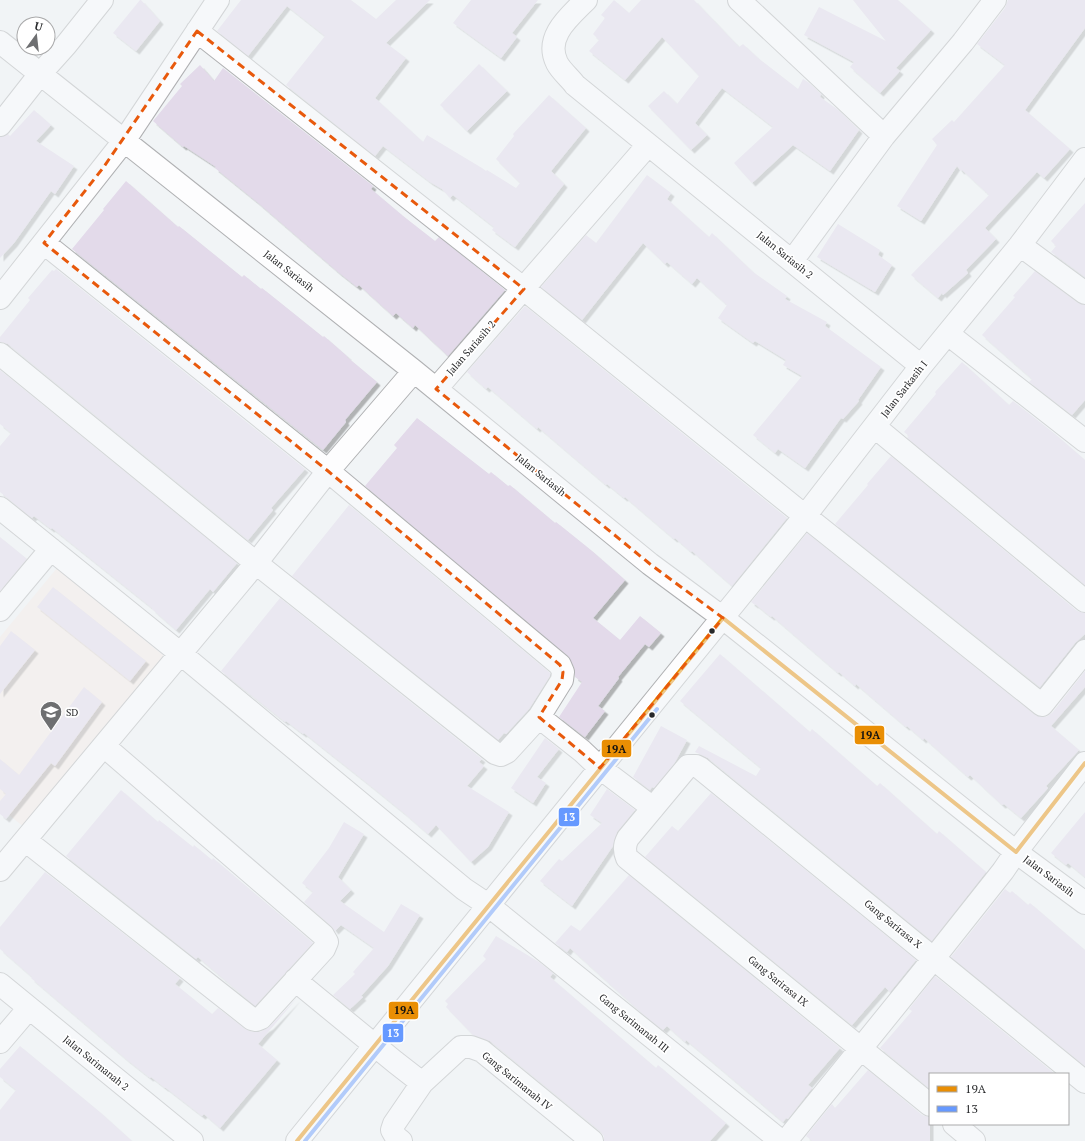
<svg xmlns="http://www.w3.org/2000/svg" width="1085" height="1141" font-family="'PT Serif',serif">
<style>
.education{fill:#f6ebe6}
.building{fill:#e3daea;filter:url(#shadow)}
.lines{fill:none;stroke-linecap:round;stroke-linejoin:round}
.minor-casing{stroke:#b0b1b3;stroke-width:24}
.major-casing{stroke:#b0b1b3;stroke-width:24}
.minor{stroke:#fdfdfe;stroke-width:22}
.major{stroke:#fdfdfe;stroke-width:22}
.bus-1-casing{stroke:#fff;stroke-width:7}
.bus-2-casing{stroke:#fff;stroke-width:7}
.bus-1{stroke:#e98e04;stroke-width:4}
.bus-2{stroke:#69f;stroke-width:4}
.marked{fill:none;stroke:#e8590c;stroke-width:3;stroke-dasharray:8 5;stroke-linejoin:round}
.bus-dot{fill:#27282a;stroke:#fff;stroke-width:1.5}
.labels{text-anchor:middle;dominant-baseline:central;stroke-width:3.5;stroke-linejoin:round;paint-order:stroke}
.street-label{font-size:10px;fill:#27282a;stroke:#fff}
.poi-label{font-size:10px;fill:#27282a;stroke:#fff;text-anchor:start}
.line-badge{stroke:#fff;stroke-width:1.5}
.badge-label{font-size:11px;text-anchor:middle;font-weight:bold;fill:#fff}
.pale-badge-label{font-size:11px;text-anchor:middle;font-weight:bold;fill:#111}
</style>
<defs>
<filter id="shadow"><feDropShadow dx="3.5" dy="3.5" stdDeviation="0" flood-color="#0004"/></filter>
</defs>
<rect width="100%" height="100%" fill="#f1f4f6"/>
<path class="education" d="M 57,568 L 164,656 L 24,827 L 0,808 L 0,637 Z"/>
<path class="building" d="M 140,0 L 141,0 L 160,21 L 136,51 L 113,33 Z
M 241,0 L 351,0 L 376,19 L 396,0 L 430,0 L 386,43 L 406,58 L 375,98 L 423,142 L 427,135 L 482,168 L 486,171 L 487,170 L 516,188 L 520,183 L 496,159 L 514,136 L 513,134 L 549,95 L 586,128 L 551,171 L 564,184 L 515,247 L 492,230 L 494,227 L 453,195 L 450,198 L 442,189 L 430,182 L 383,146 L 375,156 L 286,85 L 325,36 L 287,6 L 248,56 L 217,31 Z
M 471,0 L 538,0 L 512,33 L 517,37 L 501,58 L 453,23 Z
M 614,0 L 629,13 L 641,0 L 694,0 L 739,47 L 743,44 L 758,58 L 798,89 L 803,79 L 808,82 L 821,94 L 820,97 L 837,109 L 859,130 L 830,171 L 793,145 L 752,183 L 734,163 L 773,127 L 722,88 L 695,123 L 707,135 L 691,150 L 648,106 L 664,91 L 677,104 L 699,76 L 662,37 L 625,80 L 589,51 L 599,40 L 593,34 L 605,18 L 601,15 Z
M 853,0 L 898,0 L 931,30 L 896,68 L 900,71 L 880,93 L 850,67 L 854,62 L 804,35 L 819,7 L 886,41 Z
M 1008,0 L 1085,0 L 1085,28 L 1025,110 L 1070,149 L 1044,178 L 1037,172 L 985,228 L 996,239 L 966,270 L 968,273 L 943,295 L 942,293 L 938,298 L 911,275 L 989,195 L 962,170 L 961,171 L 957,166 L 921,221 L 897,206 L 937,145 L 932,139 L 952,120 L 954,122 L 1005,65 L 977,44 L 1005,8 Z
M 479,64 L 507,91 L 467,131 L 440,105 Z
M 200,65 L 214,81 L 223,68 L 373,186 L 371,189 L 403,216 L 435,241 L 439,237 L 505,290 L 448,356 L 415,325 L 413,328 L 396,313 L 393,316 L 359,285 L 357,287 L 338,272 L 257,202 L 215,168 L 216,167 L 184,146 L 183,147 L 153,121 L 182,86 L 180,84 Z
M 34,110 L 51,125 L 36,141 L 74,166 L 55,194 L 51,191 L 14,243 L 0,258 L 0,137 L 8,134 L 10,136 Z
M 647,175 L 671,193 L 667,199 L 709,237 L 712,233 L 753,272 L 787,296 L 785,299 L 827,322 L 825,326 L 881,367 L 858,400 L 859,401 L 843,419 L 841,418 L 805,468 L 778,449 L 775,453 L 753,435 L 802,376 L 783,365 L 786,360 L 755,341 L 753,343 L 718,318 L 727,305 L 697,278 L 692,284 L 667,262 L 665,264 L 643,243 L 582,320 L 541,287 L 586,235 L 596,243 Z
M 126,181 L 178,227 L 179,226 L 242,277 L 244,275 L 261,289 L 262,288 L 323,337 L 324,336 L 348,357 L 347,357 L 377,382 L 345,420 L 346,422 L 323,450 L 72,249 L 104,210 L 103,209 Z
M 1085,203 L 1085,277 L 1051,252 L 1056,246 L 1051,241 Z
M 838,224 L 880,250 L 878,255 L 892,265 L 875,292 L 817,257 Z
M 56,269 L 305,469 L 271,508 L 273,510 L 248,540 L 8,344 L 0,342 L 0,337 L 30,300 L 28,298 L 52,270 L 54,271 Z
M 1035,271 L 1078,303 L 1085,305 L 1085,400 L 1072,415 L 1029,382 L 1032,379 L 982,335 L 1015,297 L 1013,296 Z
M 525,306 L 787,518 L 732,586 L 692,551 L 691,552 L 675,538 L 674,539 L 625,497 L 624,498 L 607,484 L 606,485 L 538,427 L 537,429 L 488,387 L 486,389 L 467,372 Z
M 962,362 L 1009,405 L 1013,401 L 1055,434 L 1085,460 L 1085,585 L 907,438 L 909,436 L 904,432 L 936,394 L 935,392 Z
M 0,370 L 237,563 L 213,592 L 210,589 L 176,630 L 152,609 L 152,608 L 52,528 L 51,529 L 34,516 L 32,518 L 0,492 L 0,446 L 11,433 L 0,424 Z
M 417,418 L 489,474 L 491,472 L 508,486 L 510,485 L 555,523 L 556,522 L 592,551 L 625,580 L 593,618 L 620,640 L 640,616 L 661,633 L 649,647 L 645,644 L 618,677 L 619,678 L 598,706 L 605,711 L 585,737 L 559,717 L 582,682 L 575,677 L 574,667 L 568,656 L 365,486 L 397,448 L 394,445 Z
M 891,456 L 1077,611 L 1085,613 L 1085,634 L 1075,643 L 1040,687 L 835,524 L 868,485 L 867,484 Z
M 349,505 L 550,673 L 550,676 L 529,709 L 506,734 L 504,733 L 498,740 L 292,576 Z
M 807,533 L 1035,715 L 1041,717 L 1046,717 L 1052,713 L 1085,671 L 1085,687 L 1051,726 L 1079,750 L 1046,786 L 1048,788 L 1021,818 L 1004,804 L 1002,805 L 970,775 L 968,777 L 924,738 L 923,740 L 907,726 L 906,727 L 856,684 L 855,686 L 839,672 L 838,673 L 772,616 L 771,617 L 755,604 L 755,605 L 751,602 Z
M 0,537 L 27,559 L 0,591 Z
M 53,587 L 146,661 L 130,681 L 37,607 Z
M 280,598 L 482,759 L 479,762 L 484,766 L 467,786 L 509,812 L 488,847 L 471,862 L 436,825 L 428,834 L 404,813 L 367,783 L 304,733 L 303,734 L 286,721 L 285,722 L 221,671 Z
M 11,631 L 35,650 L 0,694 L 0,646 Z
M 720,654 L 810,732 L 812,729 L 877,786 L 880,783 L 937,834 L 939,831 L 986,872 L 932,941 L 708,758 L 695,752 L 699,746 L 756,776 L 761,768 L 680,701 Z
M 84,687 L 102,702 L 55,766 L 51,763 L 6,819 L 0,814 L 0,801 L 6,794 L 0,789 L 0,759 L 19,775 Z
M 661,726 L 687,740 L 674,764 L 654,788 L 652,787 L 650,790 L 633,777 Z
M 545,738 L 559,749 L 537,777 L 546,783 L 533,803 L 511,788 Z
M 607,789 L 635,810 L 617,832 L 613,846 L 572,906 L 540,881 L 559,859 L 562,861 L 602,823 L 590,815 Z
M 121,790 L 158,822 L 159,820 L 193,847 L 194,845 L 212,860 L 213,858 L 313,943 L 255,1006 L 198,957 L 196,959 L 66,856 Z
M 711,793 L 916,960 L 890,992 L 885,987 L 852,1025 L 645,857 L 672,826 L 678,831 Z
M 1085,812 L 1085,877 L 1068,863 L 1066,865 L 1051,853 Z
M 344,822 L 364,834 L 338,877 L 351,890 L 340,901 L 384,932 L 401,904 L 420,915 L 388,966 L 361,996 L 363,997 L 350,1009 L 333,995 L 355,974 L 353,972 L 374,948 L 341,925 L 335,931 L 331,926 L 304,902 L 313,892 L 302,883 L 329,848 Z
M 45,872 L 180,978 L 175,984 L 212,1014 L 218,1008 L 245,1029 L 253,1032 L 260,1032 L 270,1026 L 297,998 L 258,1044 L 277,1060 L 220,1128 L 204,1114 L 202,1116 L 166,1088 L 165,1088 L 151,1077 L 150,1078 L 126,1059 L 31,978 L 32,977 L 0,949 L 0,927 Z
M 629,875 L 840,1048 L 808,1085 L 812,1088 L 788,1119 L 786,1118 L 783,1122 L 716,1065 L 686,1040 L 685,1042 L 667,1026 L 663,1030 L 644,1015 L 570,948 L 567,952 L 555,943 L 571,925 L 580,931 Z
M 1005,889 L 1010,893 L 1012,891 L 1028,905 L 1030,903 L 1085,950 L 1085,1066 L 951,957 Z
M 496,936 L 539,962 L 553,973 L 550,977 L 656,1068 L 658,1065 L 726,1123 L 710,1141 L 604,1141 L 604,1136 L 600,1131 L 490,1041 L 473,1035 L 446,1007 L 448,1004 L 445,1001 L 486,959 L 483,956 Z
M 935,976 L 1055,1074 L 930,1074 L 930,1089 L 884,1051 L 880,1048 L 912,1011 L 909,1009 Z
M 20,1046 L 101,1113 L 132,1141 L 0,1141 L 0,1110 L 16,1090 L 0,1077 L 0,1069 Z
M 868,1070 L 922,1115 L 930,1117 L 930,1141 L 812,1141 L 806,1136 L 832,1104 L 835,1108 Z"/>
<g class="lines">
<g class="minor-casing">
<path id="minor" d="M 586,0 C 569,17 544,37 557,63 C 561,71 570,78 575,85 L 921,366
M 739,0 L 884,136
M 197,31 L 524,289 L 805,516 L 1042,705 L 1085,651
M 0,42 L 414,371 L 650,564 L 723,618 L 1016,852 L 1003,871 L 934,958 L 786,1141
M 0,125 L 40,74 L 66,45 L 102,0
M 1020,245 L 1085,293
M 792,261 L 884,136 L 963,42 L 995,0
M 0,298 L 124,141 L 218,0
M 948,334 L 1085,441
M 0,354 L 256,563 L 495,753 L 501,755 L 507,752 L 539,717 L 562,680 L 563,672 L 560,665 L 328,471 L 44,243
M 436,389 L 648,145
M 875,427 L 1085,601
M 0,508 L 181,654 L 464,889 L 488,905 L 781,1141
M 0,610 L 51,549
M 539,717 L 582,751 L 600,768 L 653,808
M 25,840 L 252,1019 L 256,1020 L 261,1018 L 324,949 L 327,942 L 323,935 L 104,746
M 0,870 L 256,563 L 328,471 L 414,371
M 295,980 L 395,1062 L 422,1083
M 0,984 L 192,1141
M 0,1042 L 29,1008
M 930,1105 L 627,858 C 624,851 624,845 628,838 L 688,766 L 696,766 L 700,768 L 1085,1082
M 954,1124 L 974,1141
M 297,1141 L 805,516 L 921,366 L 1020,245 L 1085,159
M 401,1141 L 396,1137 L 392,1130 L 394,1124 L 422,1083 L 461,1047 L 471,1047 L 482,1051 L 592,1141"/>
</g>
<g class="major-casing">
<path id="major" d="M 1085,763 L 1016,852 L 1085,903"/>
</g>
<use href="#minor" class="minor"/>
<use href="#major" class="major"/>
<g class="bus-1-casing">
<path id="bus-1" d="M 723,618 L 1016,852
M 1016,852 L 1085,763
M 297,1141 L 723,618"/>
</g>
<g class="bus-2-casing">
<path id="bus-2" d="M 305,1141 L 657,709"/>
</g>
<use href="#bus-1" class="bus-1"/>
<use href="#bus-2" class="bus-2"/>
</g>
<path d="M0 0H1085V1141H0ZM 197,31 L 524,289 L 436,389 L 650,564 L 723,618 L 600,768 L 539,717 L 562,680 L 563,672 L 560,665 L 328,471 L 44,243 L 103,168 Z" fill="#f1f4f6" fill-opacity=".55" fill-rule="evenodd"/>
<path class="marked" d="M 197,31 L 524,289 L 436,389 L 650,564 L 723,618 L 600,768 L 539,717 L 562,680 L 563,672 L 560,665 L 328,471 L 44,243 L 103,168 Z"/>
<defs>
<g id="school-pin" transform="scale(1.15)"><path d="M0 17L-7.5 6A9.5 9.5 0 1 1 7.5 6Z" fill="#6e6f71" stroke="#fff"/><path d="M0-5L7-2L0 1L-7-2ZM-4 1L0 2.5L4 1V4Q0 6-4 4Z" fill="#fff"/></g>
</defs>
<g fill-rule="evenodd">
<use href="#school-pin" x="51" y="712"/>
</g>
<g class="bus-dot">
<circle cx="712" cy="631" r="3.5"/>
<circle cx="652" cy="715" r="3.5"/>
</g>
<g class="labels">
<g class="street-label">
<text transform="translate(785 255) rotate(39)">Jalan Sariasih 2</text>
<text transform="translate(289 271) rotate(38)">Jalan Sariasih</text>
<text transform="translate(471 348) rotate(-49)">Jalan Sariasih 2</text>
<text transform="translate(904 389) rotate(-52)">Jalan Sarkasih I</text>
<text transform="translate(541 475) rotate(39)">Jalan Sariasih</text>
<text transform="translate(1049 876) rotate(37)">Jalan Sariasih</text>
<text transform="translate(893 924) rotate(39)">Gang Sarirasa X</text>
<text transform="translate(778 981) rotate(39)">Gang Sarirasa IX</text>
<text transform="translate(634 1023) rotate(39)">Gang Sarimanah III</text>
<text transform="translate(96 1063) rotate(39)">Jalan Sarimanah 2</text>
<text transform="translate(517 1081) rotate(39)">Gang Sarimanah IV</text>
</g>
<g class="poi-label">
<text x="66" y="712">SD</text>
</g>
</g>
<g class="line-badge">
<rect x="854" y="725" width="31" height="20" rx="4" fill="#e98e04"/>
<rect x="601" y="739" width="31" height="19" rx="4" fill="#e98e04"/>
<rect x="558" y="807" width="22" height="20" rx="4" fill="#69f"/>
<rect x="388" y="1001" width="31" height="19" rx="4" fill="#e98e04"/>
<rect x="382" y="1023" width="22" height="20" rx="4" fill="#69f"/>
</g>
<g class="badge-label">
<text x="569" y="821">13</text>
<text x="393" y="1037">13</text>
</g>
<g class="pale-badge-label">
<text x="870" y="739">19A</text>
<text x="616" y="753">19A</text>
<text x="404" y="1014">19A</text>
</g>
<rect x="929" y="1073" width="140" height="52" fill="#ffffff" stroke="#a9a9aa"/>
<rect x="937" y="1086" width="20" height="6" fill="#e98e04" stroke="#a9a9aa"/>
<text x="965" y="1093" font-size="12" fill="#27282a">19A</text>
<rect x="937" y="1106" width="20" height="6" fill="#6699ff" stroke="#a9a9aa"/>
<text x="965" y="1113" font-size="12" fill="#27282a">13</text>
<g transform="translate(36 36) rotate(15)"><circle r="19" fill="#ffffff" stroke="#a9a9aa"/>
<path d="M0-3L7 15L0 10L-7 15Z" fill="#6e6f71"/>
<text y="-6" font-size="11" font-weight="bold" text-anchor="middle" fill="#27282a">U</text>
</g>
</svg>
